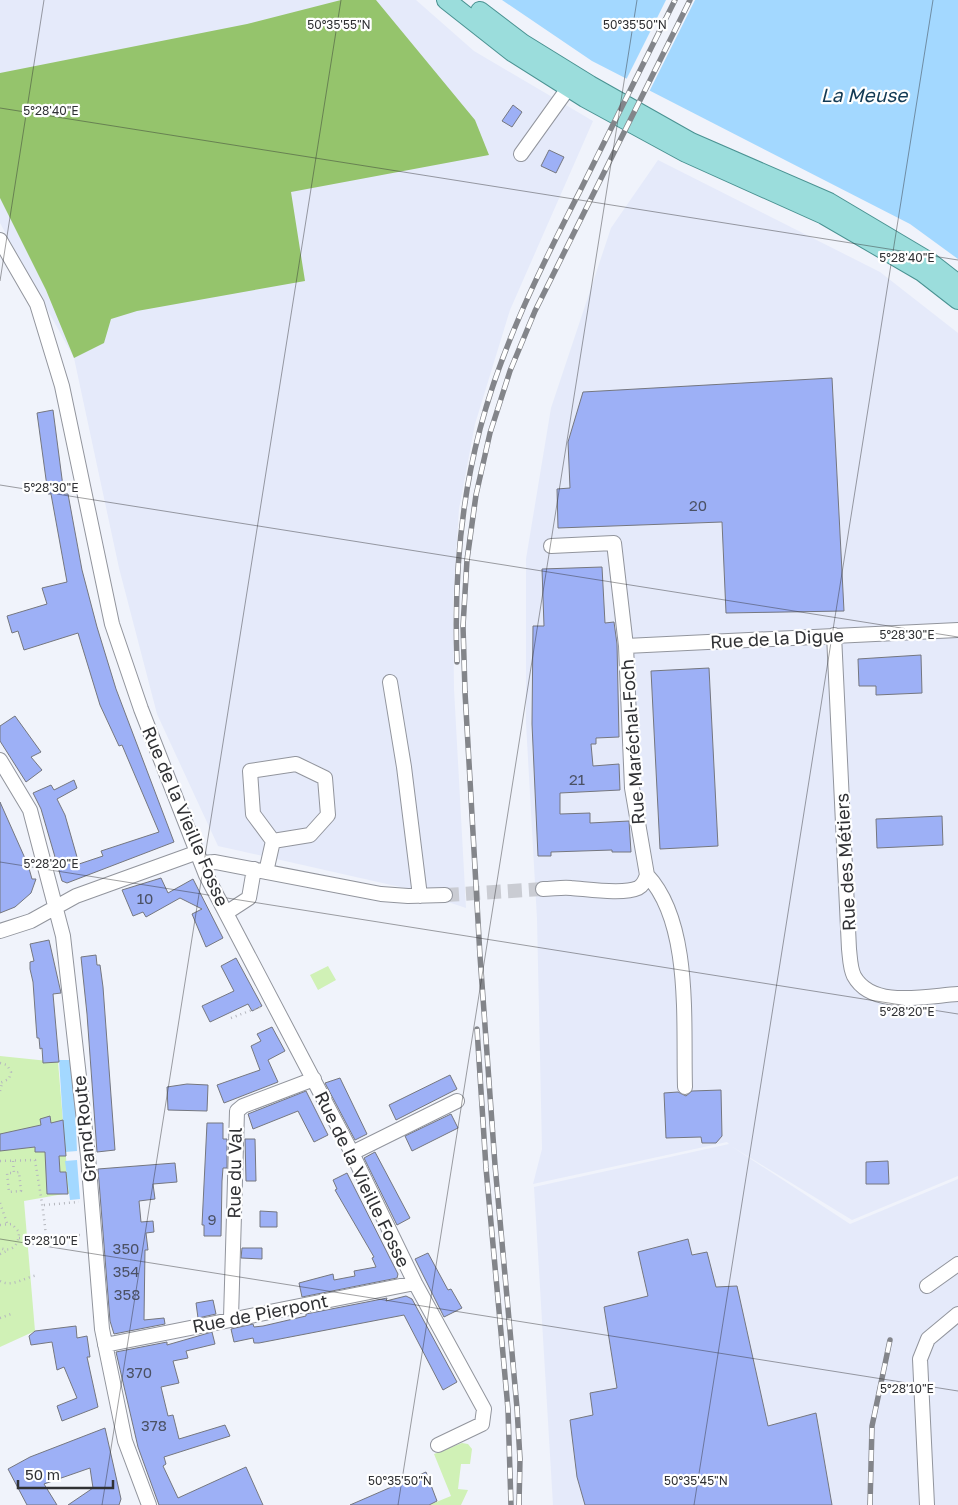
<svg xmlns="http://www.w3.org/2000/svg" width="958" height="1505" font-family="'Golos Text',sans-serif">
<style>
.built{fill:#e5eafa}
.green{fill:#d0f1b6}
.forest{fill:#95c46c}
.water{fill:#a3d8ff}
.pier{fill:#f0f3fb}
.building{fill:#9db0f6;stroke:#75777f}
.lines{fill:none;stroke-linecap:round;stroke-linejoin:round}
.minor-tunnel{stroke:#caccd3;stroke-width:14;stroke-dasharray:14 7;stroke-linecap:butt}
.minor-casing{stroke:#92959d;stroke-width:16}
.major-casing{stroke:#4a9292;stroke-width:20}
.path{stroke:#b5b7be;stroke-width:2.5;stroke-dasharray:1 4;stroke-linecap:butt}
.minor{stroke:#fff;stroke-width:14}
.major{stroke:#9bdddc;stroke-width:18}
.rail-casing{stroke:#83858a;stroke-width:5.5}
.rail{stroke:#fff;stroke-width:4;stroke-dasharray:11;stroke-linecap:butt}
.ticks{fill:none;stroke:#303134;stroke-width:1;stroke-opacity:0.45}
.labels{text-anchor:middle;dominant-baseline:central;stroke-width:4.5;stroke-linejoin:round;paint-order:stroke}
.number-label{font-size:15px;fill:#4b5164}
.street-label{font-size:18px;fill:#303134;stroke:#fff}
.water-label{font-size:19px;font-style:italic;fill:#123a54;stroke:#fff}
.ticks-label{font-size:12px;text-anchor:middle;fill:#303134;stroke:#fff;stroke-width:4.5;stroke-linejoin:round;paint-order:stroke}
</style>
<rect width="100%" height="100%" fill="#f0f3fb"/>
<path class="built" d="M 0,0 L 416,0 L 474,51 L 593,121 L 510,310 L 475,424 L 459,509 L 453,603 L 454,689 L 466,908 L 409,889 L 218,846 L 157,714 L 119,568 L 74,358 L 0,223 Z
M 658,160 L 880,272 L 958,333 L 958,1176 L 852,1220 L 731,1146 L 850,1224 L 958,1179 L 958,1505 L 553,1505 L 534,1187 L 729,1144 L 727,1142 L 533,1184 L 542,1149 L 537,919 L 526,723 L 526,559 L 551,408 L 611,228 Z"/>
<path class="green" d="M 328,966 L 336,980 L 318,990 L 310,975 Z
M 0,1056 L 58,1062 L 69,1193 L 24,1201 L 35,1331 L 0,1347 Z
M 462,1443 L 468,1444 L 472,1449 L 470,1464 L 461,1464 L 458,1489 L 468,1490 L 461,1505 L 429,1505 L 451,1496 L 434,1454 Z"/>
<path class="forest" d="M 341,0 L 376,0 L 475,120 L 489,155 L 291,192 L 305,281 L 137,311 L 111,319 L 104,343 L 74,358 L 46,290 L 0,198 L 0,73 L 247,24 Z"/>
<path class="water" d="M 502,0 L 958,0 L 958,259 L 910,224 L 592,61 Z
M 59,1060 L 73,1060 L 77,1151 L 65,1152 Z
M 77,1160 L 80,1199 L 70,1200 L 65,1161 Z"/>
<path class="pier" d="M 666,0 L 695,0 L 648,94 L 625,82 Z"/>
<path class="building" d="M 513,105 L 522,112 L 512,127 L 502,121 Z
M 549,150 L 564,157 L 556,173 L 541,166 Z
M 832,378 L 844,611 L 726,613 L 722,522 L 558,528 L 557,489 L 570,488 L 568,442 L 583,392 Z
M 53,410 L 64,494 L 68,494 L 82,570 L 97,627 L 116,689 L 174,842 L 67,883 L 62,881 L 41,809 L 33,793 L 51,785 L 54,790 L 74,780 L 77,788 L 57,799 L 65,815 L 79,864 L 103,856 L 101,851 L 159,832 L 122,745 L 119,746 L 100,705 L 78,633 L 24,650 L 18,631 L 12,633 L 7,616 L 47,604 L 42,588 L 67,582 L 51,494 L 48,494 L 37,413 Z
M 602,567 L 605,623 L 614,622 L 617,644 L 619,737 L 596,738 L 596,744 L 591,744 L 593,766 L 619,764 L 620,790 L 560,793 L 560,814 L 590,813 L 590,823 L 629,821 L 631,852 L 612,852 L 612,850 L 551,852 L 551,856 L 538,856 L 532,724 L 533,626 L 544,626 L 542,569 Z
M 921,655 L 922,693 L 876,695 L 876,686 L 859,686 L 858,659 Z
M 709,668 L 718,846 L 660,849 L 651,671 Z
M 15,716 L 41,752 L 31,757 L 42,770 L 26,782 L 0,741 L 0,726 Z
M 0,802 L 28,865 L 32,879 L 36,879 L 31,893 L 15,907 L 0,913 Z
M 942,816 L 943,845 L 877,848 L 876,819 Z
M 161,878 L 168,893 L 193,879 L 223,938 L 206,947 L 192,914 L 202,909 L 180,898 L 146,917 L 143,912 L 133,916 L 122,890 Z
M 49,940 L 61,993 L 53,994 L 59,1062 L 43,1063 L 42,1048 L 40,1049 L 39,1038 L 37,1038 L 33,982 L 30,969 L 30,962 L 34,961 L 30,944 Z
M 96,955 L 97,965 L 100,965 L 103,987 L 115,1150 L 97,1152 L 87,1014 L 81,957 Z
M 236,958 L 262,1006 L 252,1011 L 248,1004 L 210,1022 L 202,1006 L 234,991 L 221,966 Z
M 272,1027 L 285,1051 L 268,1060 L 278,1082 L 224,1103 L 217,1085 L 260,1070 L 251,1046 L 261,1041 L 257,1034 Z
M 450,1075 L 457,1089 L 396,1120 L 389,1105 Z
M 340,1078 L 367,1134 L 355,1140 L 325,1083 Z
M 187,1084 L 208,1085 L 207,1111 L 168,1110 L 167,1087 Z
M 721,1090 L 722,1136 L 716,1143 L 702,1143 L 701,1137 L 666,1138 L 664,1093 L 678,1092 L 686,1096 L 692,1091 Z
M 306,1091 L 328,1135 L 314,1142 L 298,1111 L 253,1129 L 248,1114 Z
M 451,1114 L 458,1128 L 412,1151 L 405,1136 Z
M 50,1116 L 51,1123 L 63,1120 L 66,1156 L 59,1156 L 60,1172 L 66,1172 L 68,1194 L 47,1194 L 45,1152 L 35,1152 L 35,1147 L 0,1151 L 0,1134 L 41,1125 L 40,1119 Z
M 207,1123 L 223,1123 L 223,1139 L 227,1139 L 227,1168 L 223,1168 L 222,1181 L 221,1236 L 204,1236 L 204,1225 L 202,1225 Z
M 245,1139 L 255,1139 L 256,1181 L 246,1181 Z
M 375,1152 L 410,1218 L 397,1225 L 364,1158 Z
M 888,1161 L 889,1184 L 866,1184 L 866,1162 Z
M 175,1163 L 177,1182 L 153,1184 L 155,1199 L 139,1201 L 141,1222 L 153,1221 L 154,1232 L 146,1233 L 148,1250 L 145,1250 L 144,1320 L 164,1318 L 165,1324 L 114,1334 L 110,1321 L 98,1169 Z
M 347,1173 L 398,1274 L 397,1278 L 302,1297 L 299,1283 L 333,1274 L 334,1280 L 355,1276 L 354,1271 L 376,1267 L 372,1258 L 374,1257 L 335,1190 L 337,1189 L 333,1180 Z
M 260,1211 L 277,1212 L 277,1227 L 260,1227 Z
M 688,1239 L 692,1255 L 707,1252 L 716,1287 L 737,1286 L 768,1426 L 816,1413 L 832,1505 L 585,1505 L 577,1477 L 570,1420 L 593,1415 L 590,1393 L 617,1388 L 604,1307 L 648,1296 L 638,1252 Z
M 242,1248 L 262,1248 L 262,1259 L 241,1258 Z
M 428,1253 L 448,1290 L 451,1289 L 462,1308 L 444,1317 L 415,1259 Z
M 406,1296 L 412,1299 L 457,1382 L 443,1390 L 404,1315 L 259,1343 L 254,1343 L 253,1338 L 234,1342 L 231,1329 L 253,1324 L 254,1327 L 263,1326 L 306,1316 L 306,1314 L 387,1298 L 386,1301 Z
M 213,1300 L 216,1314 L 198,1318 L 196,1303 Z
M 76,1326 L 77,1338 L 87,1336 L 90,1357 L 87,1357 L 98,1407 L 62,1421 L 57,1406 L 77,1398 L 64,1367 L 57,1370 L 52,1342 L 31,1345 L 29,1336 L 35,1331 Z
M 212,1332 L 215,1344 L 186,1351 L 188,1358 L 173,1361 L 179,1383 L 161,1387 L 168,1416 L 173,1415 L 179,1439 L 225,1425 L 230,1436 L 164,1457 L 166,1464 L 163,1466 L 178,1498 L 246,1467 L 263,1505 L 159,1505 L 138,1447 L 116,1352 L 167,1342 L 167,1345 Z
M 105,1428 L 121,1499 L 119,1505 L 68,1505 L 93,1488 L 90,1468 L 44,1484 L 57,1505 L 27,1505 L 8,1469 L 30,1457 Z
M 426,1472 L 437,1501 L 429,1505 L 350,1505 Z"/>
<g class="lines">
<path class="minor-tunnel" d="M 445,895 L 543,889"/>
<g class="minor-casing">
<path id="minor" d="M 521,154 L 574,80
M 0,240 L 37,304 L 62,386 L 112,624 L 141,709 L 206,875 L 352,1153 L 415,1283 L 484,1409 L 482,1424 L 438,1445
M 834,635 L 849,949 C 850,957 850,968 854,976 C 872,1009 926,996 958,994
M 626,646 L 958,630
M 390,682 L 404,767 L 420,896
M 0,760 L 30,810 L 63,936 L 88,1156 L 102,1329 L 125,1441 L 149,1505
M 202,863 L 215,862 L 381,894 L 408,896 L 445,895
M 266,872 L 273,841 L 253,814 L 250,771 L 296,764 L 325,778 L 328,815 L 310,835 L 273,841
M 647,875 C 692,923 683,1023 685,1087
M 543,889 C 552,889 562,887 571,888 C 587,889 623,895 638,888 C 644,885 645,880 647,875 L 632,788 L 626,646 L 614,543 L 551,546
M 226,913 L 249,898 L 254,869
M 0,931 L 31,921 L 76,896 L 198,852
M 352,1153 L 457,1101
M 927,1286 L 958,1264
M 231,1318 L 237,1111 L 243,1106 L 314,1079
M 105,1345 L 415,1283
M 927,1505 L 920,1359 L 928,1339 L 958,1314"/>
</g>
<g class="major-casing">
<path id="major" d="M 446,0 L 512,52 L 585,98 L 686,153 L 824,215 L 922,272 L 958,300
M 480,11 L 522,43 L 590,85 L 691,142 L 829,202 L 930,262 L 958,284"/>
</g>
<path class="path" d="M 231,1018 L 260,1007
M 0,1063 L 7,1065 L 11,1072 L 9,1079 L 0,1083
M 0,1091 L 2,1083
M 0,1161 L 35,1160 C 39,1186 44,1211 46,1238
M 13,1161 L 14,1173 L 7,1173 L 9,1192 L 21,1191 L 19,1172 L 14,1173
M 0,1203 L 7,1223
M 44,1205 L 79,1202
M 0,1225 L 12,1224 L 19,1232 C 19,1244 13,1253 0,1248
M 19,1238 L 82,1235
M 0,1254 L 9,1250
M 0,1281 C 12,1288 25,1277 38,1275
M 0,1318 L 14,1313"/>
<use href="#minor" class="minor"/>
<use href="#major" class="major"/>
<g class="rail-casing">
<path id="rail" d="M 457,662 C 454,584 460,505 480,429 C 502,345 541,267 581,189 C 612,126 644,63 675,0
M 477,1029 L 486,1168 L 508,1409 L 511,1505
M 519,1505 L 520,1459 L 517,1408 L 495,1165 L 480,956 L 465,692 L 463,626 L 467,560 L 476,495 L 490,433 L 510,371 L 535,311 L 690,0
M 870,1505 L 872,1426 L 890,1340"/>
</g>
<use href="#rail" class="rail"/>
</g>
<path class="ticks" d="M 0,108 L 958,260M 0,281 L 44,0M 0,485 L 958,637M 0,862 L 958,1014M 0,1239 L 958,1391M 102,1505 L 341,0M 398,1505 L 637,0M 694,1505 L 933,0"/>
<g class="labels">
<g class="number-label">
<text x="698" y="505">20</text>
<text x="577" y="779">21</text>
<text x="145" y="898">10</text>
<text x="212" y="1219">9</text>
<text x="126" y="1248">350</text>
<text x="126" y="1271">354</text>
<text x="127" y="1294">358</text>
<text x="139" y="1372">370</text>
<text x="154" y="1425">378</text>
</g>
<g class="street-label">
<text transform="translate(777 638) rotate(-3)">Rue de la Digue</text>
<text transform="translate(632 742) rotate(-94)">Rue Maréchal-Foch</text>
<text transform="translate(186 816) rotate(67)">Rue de la Vieille Fosse</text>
<text transform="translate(845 862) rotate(-93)">Rue des Métiers</text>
<text transform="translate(84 1129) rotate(-96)">Grand'Route</text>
<text transform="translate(234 1173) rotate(-89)">Rue du Val</text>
<text transform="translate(363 1179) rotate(64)">Rue de la Vieille Fosse</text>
<text transform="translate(260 1313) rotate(-11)">Rue de Pierpont</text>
</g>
<g class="water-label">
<text x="864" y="94">La Meuse</text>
</g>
</g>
<g class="ticks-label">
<text x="339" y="29">50°35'55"N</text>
<text x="635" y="29">50°35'50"N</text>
<text x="51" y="115">5°28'40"E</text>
<text x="907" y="262">5°28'40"E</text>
<text x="51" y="492">5°28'30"E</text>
<text x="907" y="639">5°28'30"E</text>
<text x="51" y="868">5°28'20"E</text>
<text x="907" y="1016">5°28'20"E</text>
<text x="51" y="1245">5°28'10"E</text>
<text x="907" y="1393">5°28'10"E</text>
<text x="400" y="1485">50°35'50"N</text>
<text x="696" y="1485">50°35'45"N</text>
</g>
<path d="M18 1480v8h95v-8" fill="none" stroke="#303134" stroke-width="2.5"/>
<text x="25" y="1480" font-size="15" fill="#303134" stroke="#ffffff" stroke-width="4" paint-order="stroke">50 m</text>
</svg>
